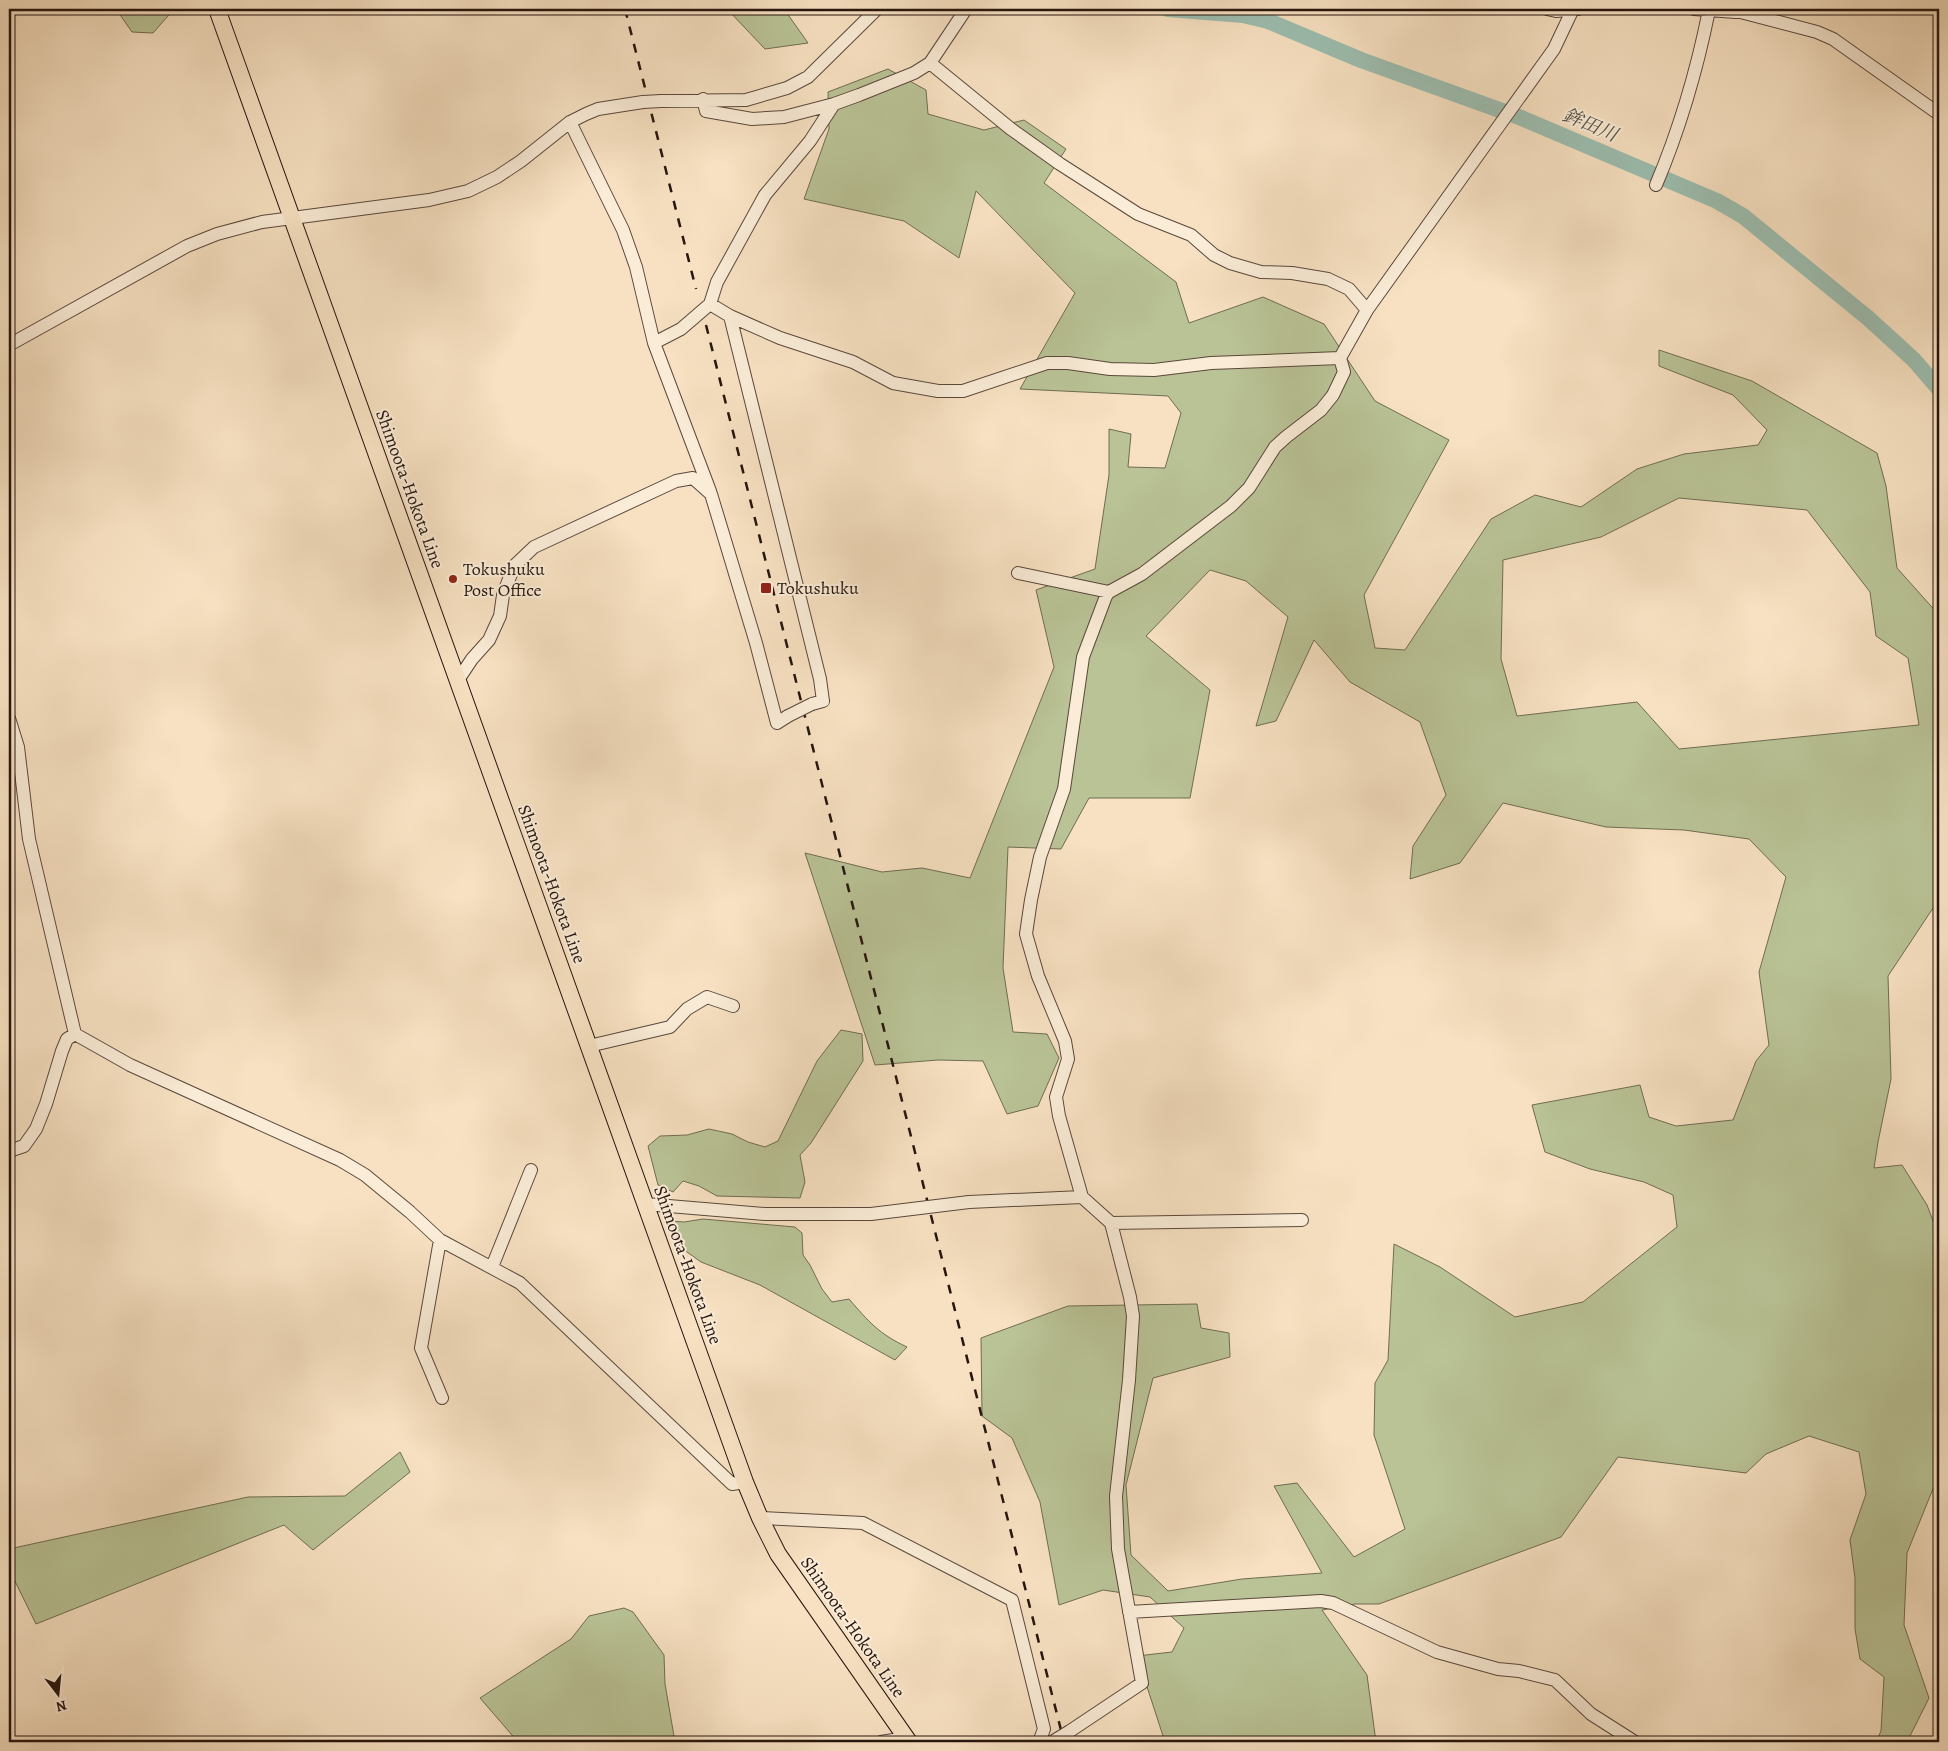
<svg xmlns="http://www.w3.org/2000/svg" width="1948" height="1751" font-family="Alegreya,'Noto Serif JP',serif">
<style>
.green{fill:#b9c396;stroke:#706c52;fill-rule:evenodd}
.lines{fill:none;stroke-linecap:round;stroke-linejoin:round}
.river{stroke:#9dbeb0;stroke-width:16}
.minor-casing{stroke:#5a483c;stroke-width:14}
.major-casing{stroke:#26150f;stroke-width:18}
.minor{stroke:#faecd7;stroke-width:12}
.major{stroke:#f7e1c2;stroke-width:16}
.rail{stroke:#26150f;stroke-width:2.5;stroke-dasharray:9 9;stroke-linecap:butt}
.minor-bridge-casing{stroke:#5a483c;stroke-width:14;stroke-linecap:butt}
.minor-bridge{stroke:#faecd7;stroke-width:12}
.poi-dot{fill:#8f2418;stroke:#faecd7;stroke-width:2}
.labels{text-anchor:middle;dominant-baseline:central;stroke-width:4;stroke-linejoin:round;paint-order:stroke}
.street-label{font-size:18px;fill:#26150f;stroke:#faecd7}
.poi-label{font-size:18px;fill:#26150f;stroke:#faecd7;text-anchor:start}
.water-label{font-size:19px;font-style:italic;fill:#505047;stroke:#faecd7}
</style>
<rect width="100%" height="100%" fill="#f7e1c2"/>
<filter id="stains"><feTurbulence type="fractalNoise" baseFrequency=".004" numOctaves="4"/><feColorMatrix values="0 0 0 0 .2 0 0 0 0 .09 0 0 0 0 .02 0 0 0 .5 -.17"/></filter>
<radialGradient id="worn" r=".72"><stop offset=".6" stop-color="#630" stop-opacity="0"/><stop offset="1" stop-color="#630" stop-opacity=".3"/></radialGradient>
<path class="green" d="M 116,9 L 174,9 L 153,33 L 132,32 Z
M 727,9 L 784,9 L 808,43 L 765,49 Z
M 888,69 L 926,90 L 928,114 L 984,130 L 1024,120 L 1066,149 L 1044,183 L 1176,282 L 1189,323 L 1263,297 L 1324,324 L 1375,401 L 1449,440 L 1364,595 L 1375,648 L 1405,650 L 1491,519 L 1535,495 L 1581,507 L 1637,469 L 1684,454 L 1758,445 L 1767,430 L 1733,395 L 1659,366 L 1659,350 L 1752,381 L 1877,453 L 1886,486 L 1897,568 L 1939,615 L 1939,899 L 1888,976 L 1891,1079 L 1878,1142 L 1874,1168 L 1902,1165 L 1927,1205 L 1939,1237 L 1939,1474 L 1907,1553 L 1904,1625 L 1929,1698 L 1907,1742 L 1876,1742 L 1881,1731 L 1884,1677 L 1860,1659 L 1855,1629 L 1855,1578 L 1850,1540 L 1866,1494 L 1859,1452 L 1809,1436 L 1766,1454 L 1746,1473 L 1618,1457 L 1561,1537 L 1379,1604 L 1355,1604 L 1322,1610 L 1367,1675 L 1376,1742 L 1165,1742 L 1137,1656 L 1172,1652 L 1184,1628 L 1150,1597 L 1103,1590 L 1059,1605 L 1040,1502 L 1012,1438 L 982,1416 L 981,1338 L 1068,1306 L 1197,1304 L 1201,1328 L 1229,1333 L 1230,1357 L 1153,1378 L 1126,1485 L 1131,1555 L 1168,1591 L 1242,1579 L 1322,1573 L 1274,1486 L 1297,1483 L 1354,1557 L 1405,1529 L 1374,1435 L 1375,1383 L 1388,1360 L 1394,1244 L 1440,1267 L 1515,1317 L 1583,1302 L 1677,1227 L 1673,1195 L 1644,1182 L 1590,1169 L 1545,1152 L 1532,1105 L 1640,1085 L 1649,1117 L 1676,1126 L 1733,1120 L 1756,1061 L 1769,1045 L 1759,972 L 1786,877 L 1749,839 L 1684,830 L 1606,827 L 1503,803 L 1460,863 L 1410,879 L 1413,846 L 1446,795 L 1420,722 L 1350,682 L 1314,640 L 1276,721 L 1256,726 L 1288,617 L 1246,581 L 1210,570 L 1146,636 L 1210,690 L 1190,798 L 1089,798 L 1061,849 L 1008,847 L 1003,968 L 1013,1032 L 1047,1034 L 1059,1058 L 1038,1106 L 1007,1114 L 983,1061 L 938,1060 L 875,1065 L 805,853 L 882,872 L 922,868 L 970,878 L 1054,667 L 1036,590 L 1095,569 L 1109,475 L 1109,429 L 1131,434 L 1128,467 L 1165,468 L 1181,413 L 1168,396 L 1020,389 L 1075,293 L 976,191 L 959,258 L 904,221 L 804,199 L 829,129 L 828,92 ZM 1679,498 L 1807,510 L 1870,592 L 1876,636 L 1908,658 L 1919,725 L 1679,749 L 1637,702 L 1517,716 L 1501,659 L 1503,560 L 1601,537 Z
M 841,1030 L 862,1034 L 863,1061 L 811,1143 L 800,1155 L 805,1182 L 800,1198 L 717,1196 L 699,1186 L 683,1181 L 673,1192 L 658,1185 L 648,1146 L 660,1136 L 687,1135 L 709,1129 L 732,1134 L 748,1142 L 765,1147 L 778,1141 L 817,1061 Z
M 703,1219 L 795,1227 L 802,1233 L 803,1255 L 810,1265 L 822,1289 L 832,1302 L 849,1299 C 869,1322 879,1334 907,1347 L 895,1360 L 760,1285 L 701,1262 L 680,1247 L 672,1221 L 684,1222 Z
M 400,1452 L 410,1472 L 313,1550 L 284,1525 L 36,1624 L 9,1569 L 9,1549 L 248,1497 L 345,1496 Z
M 624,1608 L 633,1612 L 664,1655 L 665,1684 L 675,1742 L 518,1742 L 480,1698 L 571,1639 L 589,1616 Z"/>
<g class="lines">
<path class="river" d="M 1168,9 L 1243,15 L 1268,21 L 1361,60 L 1519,117 L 1717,201 L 1743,216 L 1868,318 L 1914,360 L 1939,389"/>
<g class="minor-casing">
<path id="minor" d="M 1547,9 L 1556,11 L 1578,9
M 1694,9 L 1736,12
M 1729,9 L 1817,32 L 1833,39 L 1939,114
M 930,63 L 1011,129 L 1060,164 L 1138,214 L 1191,235 L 1214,255 L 1230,263 L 1261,272 L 1292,273 L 1328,279 L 1349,289 L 1367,310
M 703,99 L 706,111 L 752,119 L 784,117 L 834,104 L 859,95 L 914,73 L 930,63 L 966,9
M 661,101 L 746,100 L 787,88 L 808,77 L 877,9
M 570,122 L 623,230 L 636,267 L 654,343 L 710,491
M 1656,185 C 1680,128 1697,70 1709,10
M 710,304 L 730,316 L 780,338 L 853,362 L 893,383 L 938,391 L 963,391 L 1047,363 L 1068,363 L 1110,369 L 1154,370 L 1211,363 L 1340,358
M 730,316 L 820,679 L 823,701 L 812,704
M 654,343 L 681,329 L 710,304 L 717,282 L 765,195 L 810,141 L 834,104
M 9,345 L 187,246 L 217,234 L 262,222 L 429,200 L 468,191 L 497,177 L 521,161 L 570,122 L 586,114 L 598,109 L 643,102
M 1018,573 L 1109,592
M 458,680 L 472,659 L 489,640 L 500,616 L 503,595 L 514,566 L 534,547 L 676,481 L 693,478 L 711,494 L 756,643 L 777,723 L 788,716
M 9,718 L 18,747 L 29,839 L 75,1034 L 130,1065 L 340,1160 L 365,1175 L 410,1212 L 440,1240 L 520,1283 L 732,1484 L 745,1482
M 589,1046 L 670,1027 L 687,1009 L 707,997 L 733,1006
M 9,1151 L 24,1146 L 36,1129 L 46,1104 L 62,1051 L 67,1039 L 75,1034
M 969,1202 L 1082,1197
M 645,1204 L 765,1214 L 871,1214
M 1111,1223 L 1302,1220
M 440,1240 L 421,1348 L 442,1398
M 492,1267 L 531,1170
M 760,1518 L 863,1523 L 1012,1600 L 1044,1729 L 1039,1742
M 1129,1612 L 1321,1601 L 1333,1603 L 1437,1652 L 1498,1669 L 1519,1671 L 1555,1680 L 1591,1714 L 1635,1742
M 1070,1731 L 1142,1683 L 1118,1549 L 1116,1496 L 1129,1380 L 1133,1316 L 1130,1297 L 1111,1223 L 1082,1197 L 1059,1116 L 1056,1097 L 1068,1059 L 1065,1041 L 1038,976 L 1026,934 L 1031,900 L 1040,857 L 1064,789 L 1083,657 L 1106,596 L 1109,592 L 1142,574 L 1231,506 L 1249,488 L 1275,447 L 1286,437 L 1321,410 L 1333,395 L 1344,372 L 1340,358 L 1367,310 L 1554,49 L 1573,9
M 881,1742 L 906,1738"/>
</g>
<g class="major-casing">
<path id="major" d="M 217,9 L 745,1482 L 760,1518 L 778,1554 L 909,1742"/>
</g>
<use href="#minor" class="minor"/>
<use href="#major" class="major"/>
<path class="rail" d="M 625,9 L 696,289
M 706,325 L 1064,1742"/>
<g class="minor-bridge-casing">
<path id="minor-bridge" d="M 643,102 L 661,101
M 788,716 L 812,704
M 871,1214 L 969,1202
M 1052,1742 L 1070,1731"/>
</g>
<use href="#minor-bridge" class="minor-bridge"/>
</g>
<g class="poi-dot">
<circle cx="453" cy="579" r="5"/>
<rect x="760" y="582" width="12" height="12" rx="2.5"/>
</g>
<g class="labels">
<g class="street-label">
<text transform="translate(410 489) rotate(70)">Shimoota-Hokota Line</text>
<text transform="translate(552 884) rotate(70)">Shimoota-Hokota Line</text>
<text transform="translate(688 1265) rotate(70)">Shimoota-Hokota Line</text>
<text transform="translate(853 1627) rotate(55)">Shimoota-Hokota Line</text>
</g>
<g class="poi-label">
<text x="463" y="569">Tokushuku<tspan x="463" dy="21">Post Office</tspan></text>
<text x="777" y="588">Tokushuku</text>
</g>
<g class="water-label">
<text transform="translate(1590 125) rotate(23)">鉾田川</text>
</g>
</g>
<rect width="1948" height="1751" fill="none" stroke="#f7e1c2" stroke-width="30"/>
<rect x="10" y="10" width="1928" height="1731" fill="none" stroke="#26150f" stroke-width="2.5"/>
<rect x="15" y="15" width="1918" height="1721" fill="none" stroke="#26150f"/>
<g transform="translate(58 1694) rotate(164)" stroke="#faecd7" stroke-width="4" paint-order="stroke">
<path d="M0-4L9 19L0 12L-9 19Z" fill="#26150f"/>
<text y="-8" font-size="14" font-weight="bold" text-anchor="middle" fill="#26150f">N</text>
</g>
<rect width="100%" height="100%" filter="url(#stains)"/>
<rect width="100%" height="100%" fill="url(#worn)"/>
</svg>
